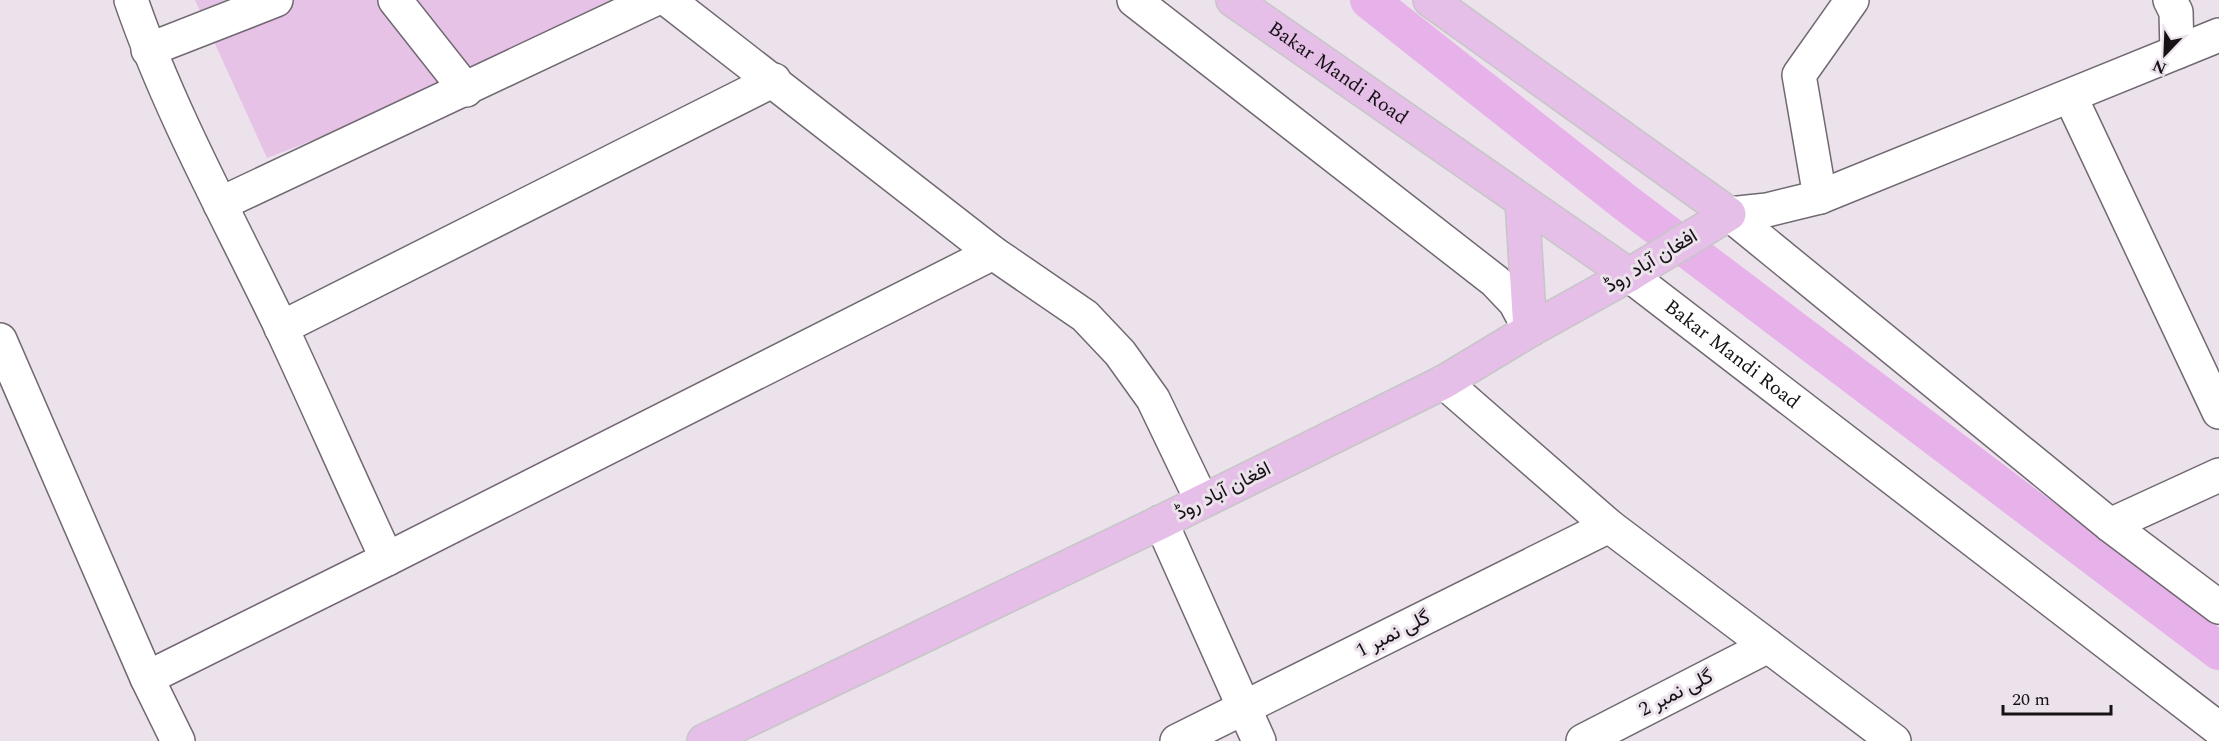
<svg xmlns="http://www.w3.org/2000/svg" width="2219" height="741" font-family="Spectral,Vazirmatn,serif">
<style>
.green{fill:#e5c2e6}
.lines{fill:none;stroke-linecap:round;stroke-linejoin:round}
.canal{stroke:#e7b2e9;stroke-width:38}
.minor-casing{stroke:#716971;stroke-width:36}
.major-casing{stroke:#c7c6c7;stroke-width:36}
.minor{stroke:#fff;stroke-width:33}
.major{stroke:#e5bfe7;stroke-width:33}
.labels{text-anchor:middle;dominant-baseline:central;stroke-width:6;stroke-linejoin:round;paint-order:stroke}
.street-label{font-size:20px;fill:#161216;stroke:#ece2ec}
</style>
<rect width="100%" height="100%" fill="#ece2ec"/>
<path class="green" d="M 195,0 L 660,0 L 665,4 L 267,158 Z"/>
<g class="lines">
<path class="canal" d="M 1369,0 L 1626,203 L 2219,651"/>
<g class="minor-casing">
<g id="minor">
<path d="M 131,0 C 170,113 229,219 281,327 C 317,404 351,482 387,559"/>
<path d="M 395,0 L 466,90"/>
<path d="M 668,0 L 993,253 L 1085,316 L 1120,353 L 1153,399 L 1202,501"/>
<path d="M 1134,0 L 1495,281 L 1515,302 L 1530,330"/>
<path d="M 2170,0 L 2176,12 L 2177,52"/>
<path d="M 148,50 L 276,0"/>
<path d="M 2070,96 L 2219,412"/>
<path d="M 1820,197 L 1799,75 L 1852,0"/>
<path d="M 220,204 L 653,0"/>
<path d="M 1729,214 L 2110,525 L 2219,607"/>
<path d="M 1729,214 L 1767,210 L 1820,197 L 2219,35"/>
<path id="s1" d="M 1629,275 L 2219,729"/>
<path d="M 281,328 L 774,80"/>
<path d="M 0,340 L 147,678 L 178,741"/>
<path d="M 1444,382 L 1609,526 L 1894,741"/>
<path d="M 1161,522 L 1259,741"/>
<path d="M 2110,525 L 2219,475"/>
<path d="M 147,678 L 387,559 L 993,253"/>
<path d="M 1177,741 L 1609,526"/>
<path d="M 1583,741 L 1768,646"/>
</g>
</g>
<g class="major-casing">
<g id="major">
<path id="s2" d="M 1233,0 L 1629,275"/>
<path d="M 1522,201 L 1530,330"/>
<path d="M 704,741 L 1161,522 L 1444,382 L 1530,330 L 1629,275 L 1729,214 L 1430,0"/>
</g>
</g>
<use href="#minor" class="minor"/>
<use href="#major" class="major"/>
</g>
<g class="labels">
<g class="street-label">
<text stroke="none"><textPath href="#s2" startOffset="128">Bakar Mandi Road</textPath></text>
<text transform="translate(1651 261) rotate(-31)">افغان آباد روڈ</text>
<text stroke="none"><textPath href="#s1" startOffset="130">Bakar Mandi Road</textPath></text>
<text transform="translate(1223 491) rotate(-27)">افغان آباد روڈ</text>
<text transform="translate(1393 634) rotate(-27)">گلی نمبر 1</text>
<text transform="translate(1676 693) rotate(-27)">گلی نمبر 2</text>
</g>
</g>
<g transform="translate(2165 54) rotate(203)" stroke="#ece2ec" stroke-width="4.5" paint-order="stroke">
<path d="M0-4.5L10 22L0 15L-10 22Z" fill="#161216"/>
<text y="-9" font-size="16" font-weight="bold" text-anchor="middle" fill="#161216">N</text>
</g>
<path d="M2003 705v9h108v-9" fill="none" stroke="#161216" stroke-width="3"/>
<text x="2012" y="705" font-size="18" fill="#161216" stroke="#ece2ec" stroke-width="4.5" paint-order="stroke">20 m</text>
</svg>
